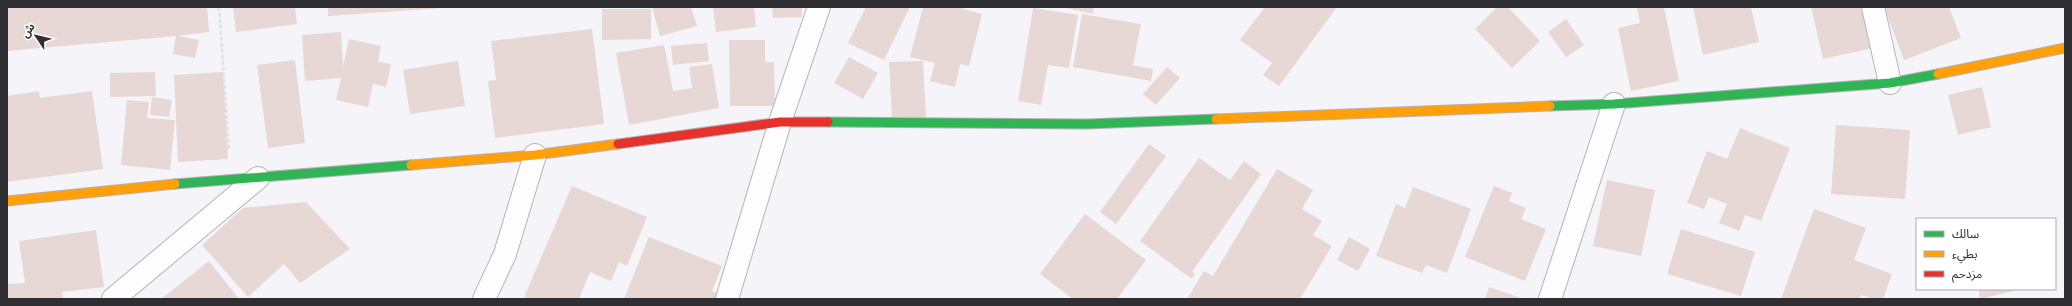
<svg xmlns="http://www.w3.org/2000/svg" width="2072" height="306" font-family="'Exo 2','Noto Sans Arabic',sans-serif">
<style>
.building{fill:#e7d7d5}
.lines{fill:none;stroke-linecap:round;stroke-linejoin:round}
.street-casing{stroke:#b4b3b6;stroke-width:24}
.fast-casing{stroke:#b4b3b6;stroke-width:11}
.slow-casing{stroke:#b4b3b6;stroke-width:11}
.jam-casing{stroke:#b4b3b6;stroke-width:11}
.path{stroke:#e1e0e2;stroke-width:2.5;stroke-dasharray:4 2;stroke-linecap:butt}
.street{stroke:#fefdfe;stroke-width:22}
.fast{stroke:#30b455;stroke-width:9}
.slow{stroke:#ff9f0a;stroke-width:9}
.jam{stroke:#e5322d;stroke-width:9}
</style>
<rect width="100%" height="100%" fill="#f5f4f9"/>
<path class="building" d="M 7,7 L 207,7 L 209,32 L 177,36 L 199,40 L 195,58 L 173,54 L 176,36 L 7,51 Z
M 233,7 L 295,7 L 297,24 L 236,32 Z
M 328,7 L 444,7 L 444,8 L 328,16 Z
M 652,7 L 691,7 L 697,26 L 660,36 Z
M 713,7 L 754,7 L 756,27 L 716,32 Z
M 772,7 L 802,7 L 802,17 L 773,18 Z
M 866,7 L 910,7 L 884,60 L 848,43 Z
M 923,7 L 957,7 L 982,14 L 969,66 L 960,64 L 955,87 L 930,81 L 935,63 L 910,57 Z
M 1062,7 L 1094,7 L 1093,14 Z
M 1265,7 L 1337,7 L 1279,86 L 1263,75 L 1272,63 L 1240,40 Z
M 1497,7 L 1508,7 L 1540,41 L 1512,68 L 1475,29 Z
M 1637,7 L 1664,7 L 1679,81 L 1631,91 L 1618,28 L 1640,23 Z
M 1693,7 L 1751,7 L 1759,42 L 1703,55 Z
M 1811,7 L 1864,7 L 1873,48 L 1823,59 Z
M 1884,7 L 1949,7 L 1961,38 L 1904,60 Z
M 1033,8 L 1078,15 L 1069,68 L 1048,65 L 1041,105 L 1018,101 Z
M 602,9 L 651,9 L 651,39 L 602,40 Z
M 1082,14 L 1141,24 L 1133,65 L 1153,69 L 1151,81 L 1073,67 Z
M 1566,19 L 1584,45 L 1566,57 L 1548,32 Z
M 592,29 L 604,124 L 495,138 L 488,81 L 496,80 L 491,41 Z
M 341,32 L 343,67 L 349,39 L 381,46 L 378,62 L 391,64 L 386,87 L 373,84 L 368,107 L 336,100 L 341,78 L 305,81 L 302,35 Z
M 729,40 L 765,40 L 765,62 L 774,62 L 775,106 L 730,106 Z
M 707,43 L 709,61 L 673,65 L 671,46 Z
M 664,45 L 673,91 L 692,88 L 689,67 L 712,64 L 719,108 L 629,125 L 616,53 Z
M 849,57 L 878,73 L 863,99 L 834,83 Z
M 295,60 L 305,143 L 268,148 L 257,65 Z
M 458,61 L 465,106 L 410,114 L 403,70 Z
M 923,61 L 926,117 L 892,118 L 889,62 Z
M 1167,67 L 1180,78 L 1156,105 L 1143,94 Z
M 155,72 L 156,96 L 110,97 L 110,73 Z
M 223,72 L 228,159 L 178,162 L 174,75 Z
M 1982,87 L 1991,127 L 1958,135 L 1948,95 Z
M 39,91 L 40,98 L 92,91 L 103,169 L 7,182 L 7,96 Z
M 152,97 L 172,100 L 169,117 L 150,115 Z
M 127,100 L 149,102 L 147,118 L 175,120 L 170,170 L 121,165 Z
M 1836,125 L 1910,130 L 1905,199 L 1831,194 Z
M 1740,128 L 1790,148 L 1761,221 L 1745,215 L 1739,231 L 1719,223 L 1727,204 L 1709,197 L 1704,209 L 1687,203 L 1707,151 L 1727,159 Z
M 1149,144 L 1166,156 L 1116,224 L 1100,212 Z
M 1199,158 L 1230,180 L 1244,161 L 1261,174 L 1192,272 L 1195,274 L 1192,279 L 1140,241 Z
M 1277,169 L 1313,190 L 1302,209 L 1322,221 L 1313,235 L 1332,246 L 1300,299 L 1187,299 L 1204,271 L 1213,276 Z
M 1607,180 L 1655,190 L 1641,256 L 1593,246 Z
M 572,186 L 647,217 L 627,266 L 619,262 L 611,281 L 590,272 L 579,299 L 529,299 L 524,297 Z
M 1494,186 L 1512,193 L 1509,201 L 1526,208 L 1521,219 L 1546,229 L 1525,281 L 1465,257 Z
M 1413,187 L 1471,209 L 1447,273 L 1426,265 L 1422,273 L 1376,256 L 1396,204 L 1405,208 Z
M 306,202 L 350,249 L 300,283 L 284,264 L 248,297 L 202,245 L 243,208 Z
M 1814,209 L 1866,228 L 1854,260 L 1892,274 L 1883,299 L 1874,299 L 1861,295 L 1859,299 L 1781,299 Z
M 1085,214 L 1146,260 L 1117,299 L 1073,299 L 1040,274 Z
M 1681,229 L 1755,252 L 1741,296 L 1667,274 Z
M 96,230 L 104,287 L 62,292 L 63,299 L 7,299 L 7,284 L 25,283 L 19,241 Z
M 649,237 L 722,266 L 712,291 L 727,297 L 727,299 L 624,299 Z
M 1349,237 L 1370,249 L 1358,271 L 1337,260 Z
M 209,261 L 239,299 L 161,299 Z
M 1489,287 L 1524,299 L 1485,299 Z
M 1978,289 L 2018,289 L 2018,290 L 1980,299 Z"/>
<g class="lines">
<g class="street-casing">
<path id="street" d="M 1873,7 L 1890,83
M 113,299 L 258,178
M 484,299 L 505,254 L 535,155
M 727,299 L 780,122 L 819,7
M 1550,299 L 1614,104"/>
</g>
<g class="fast-casing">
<path id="fast" d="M 1550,106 L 1614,104 L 1890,83 L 1938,74
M 828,122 L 1087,124 L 1216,119
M 175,184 L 411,165"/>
</g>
<g class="slow-casing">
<path id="slow" d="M 1938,74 L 2065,48
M 1216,119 L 1550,106
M 411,165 L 535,155 L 618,144
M 7,201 L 175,184"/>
</g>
<g class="jam-casing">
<path id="jam" d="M 618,144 L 780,122 L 828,122"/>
</g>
<path class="path" d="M 219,7 L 229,150"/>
<use href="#street" class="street"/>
<use href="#fast" class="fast"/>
<use href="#slow" class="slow"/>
<use href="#jam" class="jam"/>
</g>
<rect width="2072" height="306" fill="none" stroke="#2f2e32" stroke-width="16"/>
<rect x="1916" y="218" width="140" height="72" fill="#ffffff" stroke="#acabad"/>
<rect x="1924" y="231" width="20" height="6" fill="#30b455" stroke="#acabad"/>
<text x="1952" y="238" font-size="12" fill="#2f2e32">سالك</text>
<rect x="1924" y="251" width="20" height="6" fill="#ff9f0a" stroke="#acabad"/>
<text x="1952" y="258" font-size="12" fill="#2f2e32">بطيء</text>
<rect x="1924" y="271" width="20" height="6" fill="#e5322d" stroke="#acabad"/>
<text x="1952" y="278" font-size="12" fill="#2f2e32">مزدحم</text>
<g transform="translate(36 36) rotate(305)" stroke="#ffffff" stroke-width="3" paint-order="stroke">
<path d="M0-3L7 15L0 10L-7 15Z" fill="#2f2e32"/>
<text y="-6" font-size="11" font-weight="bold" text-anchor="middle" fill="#2f2e32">ش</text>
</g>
</svg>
